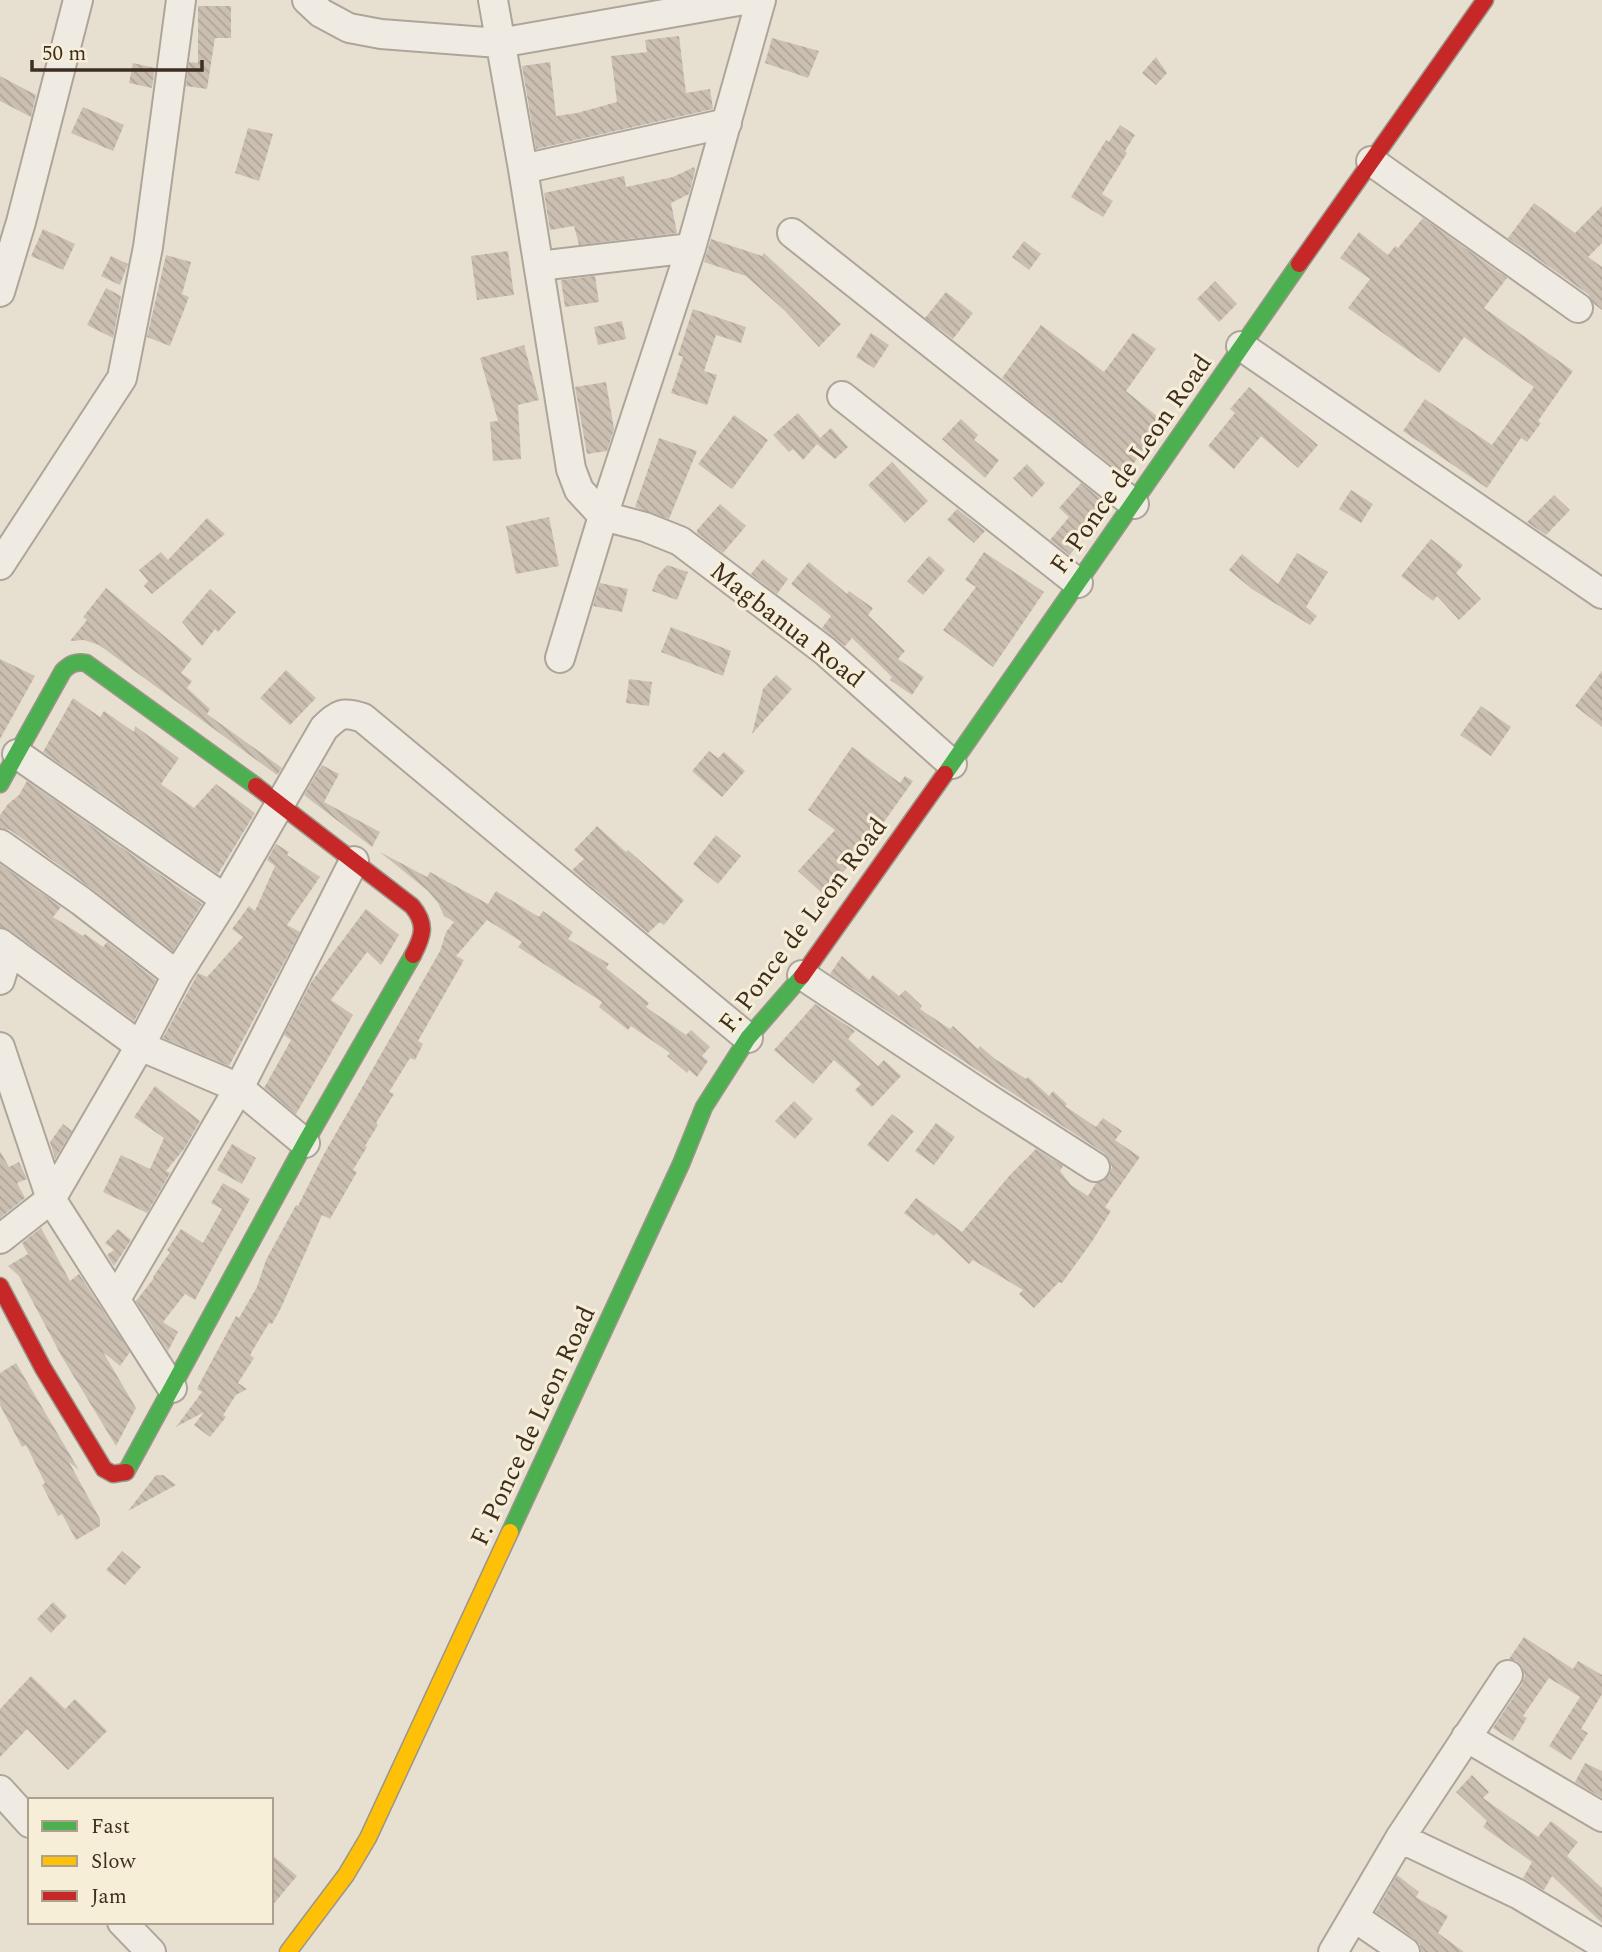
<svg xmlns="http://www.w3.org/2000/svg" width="1602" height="1952" font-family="Spectral,serif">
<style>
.building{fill:url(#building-back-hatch)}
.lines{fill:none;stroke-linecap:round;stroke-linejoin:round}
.street-casing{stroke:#ada599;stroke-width:32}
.fast-casing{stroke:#9c958a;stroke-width:19}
.slow-casing{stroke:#9c958a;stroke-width:19}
.jam-casing{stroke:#9c958a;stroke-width:19}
.street{stroke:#efebe3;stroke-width:28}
.fast{stroke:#4caf50;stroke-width:16}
.slow{stroke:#ffc107;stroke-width:16}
.jam{stroke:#c62828;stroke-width:16}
.labels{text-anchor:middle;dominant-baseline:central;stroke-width:6;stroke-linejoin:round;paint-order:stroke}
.street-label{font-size:26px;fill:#3d2e20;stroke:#f7eed8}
</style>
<defs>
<pattern id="building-back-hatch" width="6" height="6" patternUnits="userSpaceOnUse" patternTransform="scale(1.75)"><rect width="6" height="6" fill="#cbbfb2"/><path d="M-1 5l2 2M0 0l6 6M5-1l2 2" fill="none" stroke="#afa499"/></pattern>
</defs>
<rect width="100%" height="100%" fill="#e7e0d1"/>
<path class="building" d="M 198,6 L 231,6 L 231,38 L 215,38 L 207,89 L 186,86 L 189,62 L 198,63 Z
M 679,36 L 686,93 L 710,89 L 713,109 L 536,149 L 522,66 L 550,62 L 556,116 L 577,113 L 617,102 L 611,56 L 647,52 L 645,40 Z
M 772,38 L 819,51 L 808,78 L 765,63 Z
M 1156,57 L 1167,73 L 1156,85 L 1142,73 Z
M 133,63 L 155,68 L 152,88 L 129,83 Z
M 0,76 L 36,95 L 31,117 L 0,101 Z
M 83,107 L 124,125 L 113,151 L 71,133 Z
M 1120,125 L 1135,135 L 1125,151 L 1127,153 L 1102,194 L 1113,201 L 1103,217 L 1071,197 L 1106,140 L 1109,142 Z
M 248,128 L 273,134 L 259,181 L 235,173 Z
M 694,167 L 695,171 L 689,194 L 671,203 L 677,233 L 579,245 L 574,226 L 550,230 L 544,193 L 624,176 L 626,187 L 673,177 Z
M 1534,203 L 1575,233 L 1602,206 L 1602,243 L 1588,257 L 1602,267 L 1602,310 L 1594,304 L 1588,294 L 1508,238 Z
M 1423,218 L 1507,278 L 1484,308 L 1573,371 L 1538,421 L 1541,423 L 1527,442 L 1521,438 L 1487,488 L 1403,431 L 1425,399 L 1492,445 L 1534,387 L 1464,337 L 1439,373 L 1348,308 L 1370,279 L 1340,258 L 1359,232 L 1388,255 L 1395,246 L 1398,248 Z
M 43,229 L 75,244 L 63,270 L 31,256 Z
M 711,239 L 762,256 L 764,253 L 841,324 L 819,347 L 784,310 L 746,276 L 704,262 Z
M 1024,241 L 1041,254 L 1029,270 L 1012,257 Z
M 508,251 L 514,295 L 477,300 L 471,256 Z
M 166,255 L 191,262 L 182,294 L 189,297 L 170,346 L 147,337 Z
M 111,256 L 128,264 L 120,285 L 101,276 Z
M 595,276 L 599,302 L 565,307 L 561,280 Z
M 1215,281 L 1237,304 L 1219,322 L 1197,299 Z
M 106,288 L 121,296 L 113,338 L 87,325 Z
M 946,292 L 973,313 L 953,339 L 925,318 Z
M 693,309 L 746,327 L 741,343 L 716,335 L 704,371 L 717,375 L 707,405 L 671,393 L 683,357 L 678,355 Z
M 622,321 L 626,339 L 598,345 L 594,327 Z
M 1041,325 L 1104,372 L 1133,333 L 1156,349 L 1126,391 L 1163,421 L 1125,476 L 1002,378 Z
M 871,333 L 889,345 L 874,368 L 856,357 Z
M 524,345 L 539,400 L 518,405 L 521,459 L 493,461 L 490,422 L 498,421 L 480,358 Z
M 606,382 L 614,429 L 607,451 L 587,454 L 575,387 Z
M 1249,387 L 1318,445 L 1298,468 L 1261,436 L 1234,469 L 1208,446 L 1235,413 L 1230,409 Z
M 798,413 L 820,438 L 831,428 L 848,447 L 835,459 L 817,444 L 803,460 L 793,449 L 789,452 L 773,435 Z
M 734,415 L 768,440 L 732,489 L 698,464 Z
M 961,419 L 978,435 L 974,440 L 999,460 L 985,478 L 942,439 Z
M 659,438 L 697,451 L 669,519 L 635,507 Z
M 892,462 L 928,501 L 905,523 L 868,485 Z
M 1027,464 L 1045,483 L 1032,497 L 1013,478 Z
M 1081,483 L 1106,503 L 1070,555 L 1050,540 L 1069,517 L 1059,508 Z
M 1351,490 L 1373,504 L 1361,523 L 1339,509 Z
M 1554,495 L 1570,510 L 1546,535 L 1527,522 Z
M 720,504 L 746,526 L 723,553 L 697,533 L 697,530 Z
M 957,509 L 985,531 L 974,543 L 947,520 Z
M 549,517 L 559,566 L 516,574 L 506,526 Z
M 207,518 L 225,534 L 152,594 L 144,586 L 148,581 L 139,570 L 161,552 L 168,560 Z
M 1431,539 L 1463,565 L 1456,573 L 1481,599 L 1459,620 L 1437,596 L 1433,601 L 1401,576 Z
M 984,552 L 1044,592 L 993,667 L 943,630 L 976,587 L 965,580 Z
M 1297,553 L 1328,572 L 1306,607 L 1317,616 L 1310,625 L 1252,589 L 1229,570 L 1242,554 L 1278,584 Z
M 929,556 L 945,570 L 923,595 L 907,581 Z
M 763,559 L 788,579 L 777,594 L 751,574 Z
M 809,562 L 847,594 L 849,591 L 873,608 L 868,615 L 905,651 L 898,659 L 924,677 L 912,695 L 890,680 L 892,677 L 852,638 L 845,646 L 822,628 L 831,616 L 791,584 Z
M 667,565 L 688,572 L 677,600 L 652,591 L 658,575 Z
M 600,583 L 628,589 L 622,612 L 593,606 Z
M 106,588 L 192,659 L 181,673 L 192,681 L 187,688 L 210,709 L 207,714 L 282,768 L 277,775 L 99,645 L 84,640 L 70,641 L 87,620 L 83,617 Z
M 210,589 L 236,612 L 218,632 L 215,629 L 202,646 L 182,622 Z
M 671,627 L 731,651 L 723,676 L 661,652 Z
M 0,659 L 35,676 L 0,739 Z
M 286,670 L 316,698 L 290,725 L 260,698 Z
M 1602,671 L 1602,727 L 1575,706 Z
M 776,675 L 792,689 L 752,734 L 763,689 Z
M 629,679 L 652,682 L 649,706 L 626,703 Z
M 73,698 L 100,717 L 104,711 L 134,732 L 135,726 L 179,758 L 161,784 L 194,808 L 216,784 L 255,813 L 218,874 L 43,752 Z
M 1481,706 L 1511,727 L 1491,756 L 1460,735 Z
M 852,747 L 900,783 L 905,776 L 913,781 L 881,826 L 878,823 L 845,870 L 823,894 L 798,871 L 835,830 L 808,810 Z
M 709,751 L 718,758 L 724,752 L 745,771 L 722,797 L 692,771 Z
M 322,765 L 339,774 L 324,802 L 380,832 L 372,847 L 304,795 Z
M 27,781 L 202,904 L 173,951 L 91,888 L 10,830 L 0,828 L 0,815 L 8,804 L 19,795 Z
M 597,826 L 626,852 L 628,850 L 684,900 L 664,925 L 660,922 L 648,933 L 572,870 L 584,859 L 574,850 Z
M 716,835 L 741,856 L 718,884 L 693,864 Z
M 276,844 L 289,852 L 287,855 L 320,877 L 287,925 L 300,932 L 229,1066 L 163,1038 L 198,973 L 207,977 L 243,937 L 232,929 L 249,906 L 255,911 L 275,866 L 267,860 Z
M 380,852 L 427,877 L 430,872 L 488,904 L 496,891 L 539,917 L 543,911 L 573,932 L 568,939 L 609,964 L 606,968 L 649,1003 L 646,1007 L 686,1035 L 691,1030 L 710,1047 L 702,1056 L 708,1061 L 697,1077 L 689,1070 L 687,1073 L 667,1056 L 670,1053 L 631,1026 L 628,1030 L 599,1007 L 602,1002 L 518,947 L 522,942 L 487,920 L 456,956 L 464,960 L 418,1041 L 423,1044 L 415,1060 L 410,1058 L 389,1092 L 394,1094 L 376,1123 L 378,1125 L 365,1146 L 367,1147 L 353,1170 L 357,1172 L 330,1219 L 322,1215 L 281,1308 L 272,1324 L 269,1323 L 250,1355 L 254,1358 L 238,1383 L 247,1389 L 236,1395 L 223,1415 L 226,1417 L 210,1437 L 194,1425 L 204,1412 L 176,1427 L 202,1392 L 197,1389 L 201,1381 L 236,1316 L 239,1318 L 257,1287 L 266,1260 L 296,1205 L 298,1206 L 324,1154 L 440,951 L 446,932 L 454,922 L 444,916 L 438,903 L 428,891 Z
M 0,864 L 61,907 L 53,917 L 83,936 L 85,934 L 103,947 L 107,942 L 156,980 L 134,1021 L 10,930 L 0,927 Z
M 366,909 L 399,935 L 381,965 L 367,952 L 331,1000 L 353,1015 L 296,1114 L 264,1088 L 291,1040 L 284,1035 L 312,981 Z
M 842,956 L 869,980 L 873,975 L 899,996 L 905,990 L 922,1006 L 920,1009 L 950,1029 L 953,1026 L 978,1049 L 980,1046 L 995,1059 L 1026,1079 L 1028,1077 L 1049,1096 L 1053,1091 L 1067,1104 L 1065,1106 L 1096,1127 L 1103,1118 L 1122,1131 L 1115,1140 L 1140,1157 L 1105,1207 L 1111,1211 L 1091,1243 L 1062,1283 L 1059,1282 L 1034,1308 L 1019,1294 L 1023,1290 L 973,1260 L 969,1264 L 936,1233 L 934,1236 L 904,1213 L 916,1198 L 962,1232 L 1010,1175 L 1036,1149 L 1063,1166 L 1060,1171 L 1071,1185 L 1088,1196 L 1096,1183 L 1103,1181 L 1109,1175 L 1112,1167 L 1109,1159 L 1104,1153 L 830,974 Z
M 815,1004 L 855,1031 L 848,1039 L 878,1066 L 884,1060 L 901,1076 L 872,1107 L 855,1090 L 861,1084 L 834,1060 L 813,1084 L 774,1050 Z
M 155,1086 L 200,1121 L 184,1149 L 166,1171 L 170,1173 L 147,1213 L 103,1192 L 121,1155 L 150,1169 L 164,1138 L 134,1117 Z
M 794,1101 L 813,1119 L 795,1139 L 775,1121 Z
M 892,1114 L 914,1131 L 888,1162 L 867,1145 Z
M 936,1123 L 955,1137 L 934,1165 L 915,1151 Z
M 63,1124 L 72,1131 L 55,1159 L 50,1142 Z
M 232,1144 L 256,1158 L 242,1184 L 217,1170 Z
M 0,1151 L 9,1167 L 19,1162 L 27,1179 L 17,1183 L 25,1198 L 0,1218 Z
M 223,1183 L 250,1199 L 195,1300 L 185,1294 L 163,1322 L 178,1332 L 168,1351 L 136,1301 L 154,1278 L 153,1277 L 170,1252 L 167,1250 L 181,1229 L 203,1243 L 222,1209 L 211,1203 Z
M 41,1228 L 70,1281 L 79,1274 L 130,1352 L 120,1366 L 103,1352 L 136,1408 L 116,1446 L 62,1357 L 19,1276 L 8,1266 L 28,1254 L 22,1243 Z
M 118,1229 L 131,1240 L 114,1266 L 107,1255 L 114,1250 L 105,1243 Z
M 16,1363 L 79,1470 L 69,1462 L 100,1519 L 100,1526 L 76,1540 L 62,1514 L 58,1516 L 42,1485 L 45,1483 L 26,1445 L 22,1447 L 0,1405 L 0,1373 Z
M 156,1475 L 163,1475 L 176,1485 L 128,1511 Z
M 122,1551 L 141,1567 L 125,1585 L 106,1570 Z
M 53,1602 L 67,1616 L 51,1633 L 37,1619 Z
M 1524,1637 L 1573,1669 L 1578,1661 L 1602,1675 L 1602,1694 L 1581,1729 L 1588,1733 L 1571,1760 L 1549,1746 L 1580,1697 L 1549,1678 L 1523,1716 L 1527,1718 L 1513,1741 L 1493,1728 L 1522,1684 L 1525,1675 L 1522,1667 L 1517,1661 L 1509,1659 Z
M 31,1676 L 65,1709 L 75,1699 L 107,1731 L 68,1770 L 27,1729 L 0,1757 L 0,1709 Z
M 1585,1763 L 1602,1771 L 1602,1798 L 1575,1782 Z
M 1472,1775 L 1489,1792 L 1483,1798 L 1538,1837 L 1551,1821 L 1578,1842 L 1567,1856 L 1602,1888 L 1602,1923 L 1552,1876 L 1544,1890 L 1523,1878 L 1532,1862 L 1483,1827 L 1487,1821 L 1456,1792 Z
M 271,1854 L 297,1876 L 271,1907 Z
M 1397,1875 L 1419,1892 L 1416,1897 L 1448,1916 L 1438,1933 L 1464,1952 L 1421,1952 L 1420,1944 L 1414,1938 L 1376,1912 Z"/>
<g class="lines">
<g class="street-casing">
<path id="street" d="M 307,0 L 321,13 L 349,28 L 381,34 L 499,43 L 744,0
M 493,0 L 523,169 L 571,469 L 579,490 L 603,516 L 645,527 L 680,541 L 825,651 L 952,764
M 1371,161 L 1578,308
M 523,169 L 727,123
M 792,233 L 1134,504
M 539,266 L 691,248
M 0,292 L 21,222 L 78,0
M 1241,346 L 1602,594
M 842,396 L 1078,583
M 0,565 L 122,378 L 148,247 L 181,0
M 560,658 L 603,516 L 691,248 L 761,0
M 17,754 L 225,899
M 0,844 L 81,901 L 177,975
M 0,943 L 140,1046 L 239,1088 L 305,1143
M 802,975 L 984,1096 L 1095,1167
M 0,980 L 9,950
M 0,1047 L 51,1199 L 172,1388
M 0,1239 L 51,1199 L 140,1046 L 177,975 L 225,899 L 324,728 C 339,714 342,711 363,718 L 748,1038
M 116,1299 L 239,1088 L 354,861
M 1466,1737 L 1602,1817
M 0,1790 L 30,1823
M 1400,1838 L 1518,1894 L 1602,1944
M 1354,1917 L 1405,1952
M 122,1922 L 151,1952
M 1333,1952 L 1400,1838 L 1508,1675"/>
</g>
<g class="fast-casing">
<path id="fast" d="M 945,774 L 1299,264
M 0,784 L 63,671 C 70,664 76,661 86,663 L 256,786
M 126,1472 L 305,1143 L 413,955
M 510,1532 L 681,1164 L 704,1107 L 748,1038 L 802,976"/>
</g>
<g class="slow-casing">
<path id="slow" d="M 288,1952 L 346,1875 L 368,1838 L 510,1532"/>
</g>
<g class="jam-casing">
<path id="jam" d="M 1299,264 L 1485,0
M 256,786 L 412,906 C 427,924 423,936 413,955
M 802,976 L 945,774
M 0,1286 L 43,1368 L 104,1469 L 113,1474 L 126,1472"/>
</g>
<use href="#street" class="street"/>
<use href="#fast" class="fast"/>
<use href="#slow" class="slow"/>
<use href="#jam" class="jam"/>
</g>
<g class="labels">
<g class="street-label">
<text transform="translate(1131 464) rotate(-55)">F. Ponce de Leon Road</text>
<text transform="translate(787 625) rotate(38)">Magbanua Road</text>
<text transform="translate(803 925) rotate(-53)">F. Ponce de Leon Road</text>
<text transform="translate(533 1426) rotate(-65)">F. Ponce de Leon Road</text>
</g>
</g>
<rect x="28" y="1798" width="245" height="126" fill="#f7eed8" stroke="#ada18e" stroke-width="2"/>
<rect x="42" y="1821" width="35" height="10" fill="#4caf50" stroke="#ada18e" stroke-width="2"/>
<text x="91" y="1833" font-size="21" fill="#3d2e20">Fast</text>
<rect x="42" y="1856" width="35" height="10" fill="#ffc107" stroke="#ada18e" stroke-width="2"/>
<text x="91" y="1868" font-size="21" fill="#3d2e20">Slow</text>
<rect x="42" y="1891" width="35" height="10" fill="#c62828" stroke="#ada18e" stroke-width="2"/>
<text x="91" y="1903" font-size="21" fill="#3d2e20">Jam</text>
<path d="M32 60v10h170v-10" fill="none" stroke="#3d2e20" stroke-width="3.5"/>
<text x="42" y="60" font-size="21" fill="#3d2e20" stroke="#f7eed8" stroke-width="5" paint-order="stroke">50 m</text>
</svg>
